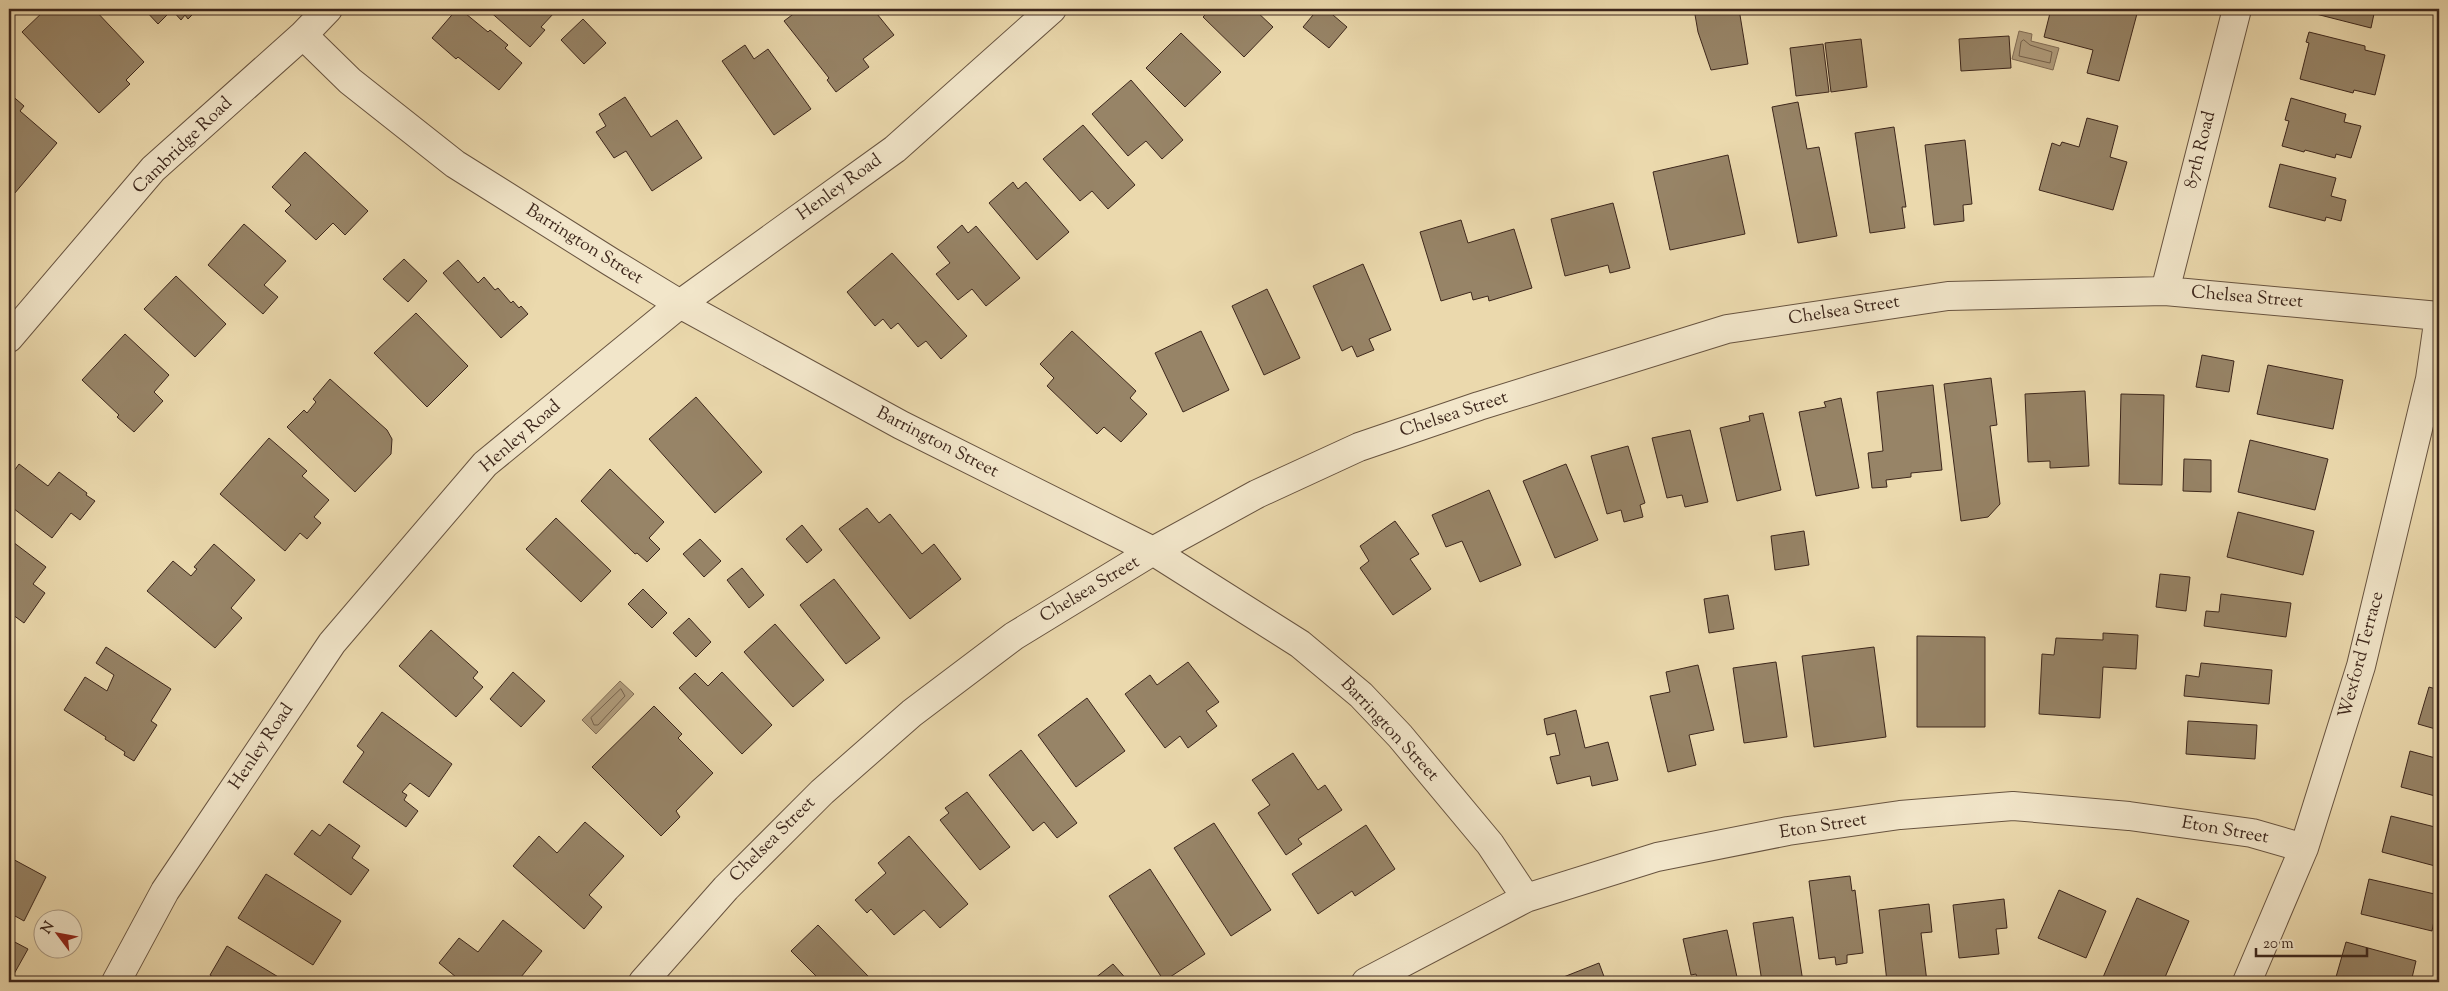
<svg xmlns="http://www.w3.org/2000/svg" width="2448" height="991" font-family="'Sorts Mill Goudy',serif">
<style>
.water{fill:#b09c7c;stroke:#826d56}
.lines{fill:none;stroke-linecap:round;stroke-linejoin:round}
.shore{stroke:#76624c;stroke-width:1}
.building{fill:#978467;stroke:#3d271c}
.street-casing{stroke:#685440;stroke-width:30}
.street{stroke:#f2e6ca;stroke-width:28}
.labels{text-anchor:middle;dominant-baseline:central;stroke-width:4.5;stroke-linejoin:round;paint-order:stroke}
.street-label{font-size:18px;fill:#3d271c;stroke:#f2e6ca}
</style>
<rect width="100%" height="100%" fill="#ebd9ad"/>
<filter id="stains"><feTurbulence type="fractalNoise" baseFrequency=".004" numOctaves="4"/><feColorMatrix values="0 0 0 0 .2 0 0 0 0 .09 0 0 0 0 .02 0 0 0 .5 -.17"/></filter>
<radialGradient id="worn" r=".72"><stop offset=".6" stop-color="#630" stop-opacity="0"/><stop offset="1" stop-color="#630" stop-opacity=".3"/></radialGradient>
<path class="water" d="M 2019,31 L 2032,34 L 2031,41 L 2059,48 L 2053,70 L 2012,59 Z
M 620,681 L 634,694 L 596,734 L 582,720 Z"/>
<g class="lines">
<path class="shore" d="M 2024,40 L 2030,45 L 2052,52 L 2050,63 L 2019,56 L 2021,42 Z
M 621,689 L 625,696 L 598,725 L 594,725 L 591,718 Z"/>
</g>
<path class="building" d="M 46,9 L 94,9 L 144,62 L 126,80 L 130,84 L 99,113 L 22,32 Z
M 144,9 L 198,9 L 188,19 L 185,15 L 181,20 L 172,10 L 158,24 Z
M 457,9 L 460,9 L 488,32 L 490,30 L 508,45 L 505,48 L 522,63 L 499,90 L 458,57 L 456,59 L 432,38 Z
M 487,9 L 549,9 L 554,13 L 541,27 L 545,30 L 530,47 Z
M 800,9 L 824,9 L 828,14 L 835,9 L 873,9 L 894,35 L 863,59 L 869,67 L 836,92 L 827,80 L 829,78 L 784,21 Z
M 1211,9 L 1254,9 L 1273,27 L 1244,57 L 1203,17 Z
M 1318,9 L 1326,9 L 1347,27 L 1329,48 L 1303,27 Z
M 1694,9 L 1739,9 L 1748,64 L 1711,70 L 1698,32 Z
M 2051,9 L 2138,10 L 2119,81 L 2087,73 L 2093,50 L 2044,37 Z
M 2318,9 L 2375,9 L 2371,28 L 2316,14 Z
M 583,19 L 606,43 L 584,64 L 561,40 Z
M 2309,32 L 2365,46 L 2365,50 L 2385,55 L 2375,95 L 2354,90 L 2353,93 L 2300,79 L 2309,43 L 2306,42 Z
M 1181,33 L 1221,72 L 1185,107 L 1146,68 Z
M 2009,36 L 2011,68 L 1961,71 L 1959,39 Z
M 1861,39 L 1867,87 L 1831,92 L 1825,43 Z
M 1823,44 L 1829,92 L 1796,96 L 1790,48 Z
M 745,45 L 754,59 L 768,49 L 811,109 L 774,135 L 722,61 Z
M 1131,80 L 1183,140 L 1162,159 L 1146,141 L 1128,156 L 1092,114 Z
M 9,93 L 24,106 L 20,111 L 57,143 L 9,200 Z
M 625,97 L 651,137 L 677,120 L 702,158 L 652,191 L 626,151 L 614,158 L 596,132 L 606,126 L 599,114 Z
M 2291,98 L 2346,114 L 2344,122 L 2361,126 L 2351,158 L 2336,154 L 2335,158 L 2305,150 L 2304,152 L 2282,146 L 2289,121 L 2285,120 Z
M 1798,102 L 1807,149 L 1819,147 L 1837,236 L 1798,243 L 1772,107 Z
M 2087,118 L 2118,126 L 2110,157 L 2127,162 L 2113,210 L 2039,190 L 2052,143 L 2060,146 L 2062,142 L 2079,147 Z
M 1083,125 L 1135,185 L 1108,209 L 1092,191 L 1080,201 L 1043,159 Z
M 1894,127 L 1906,207 L 1902,207 L 1905,228 L 1870,233 L 1855,133 Z
M 1965,140 L 1972,204 L 1963,205 L 1964,221 L 1934,225 L 1925,145 Z
M 305,152 L 368,211 L 345,235 L 333,223 L 316,240 L 285,211 L 291,205 L 272,187 Z
M 1728,155 L 1745,234 L 1670,250 L 1653,172 Z
M 2280,164 L 2336,178 L 2331,196 L 2346,200 L 2341,221 L 2326,217 L 2325,221 L 2269,207 Z
M 1013,182 L 1018,189 L 1026,182 L 1069,232 L 1037,260 L 989,203 Z
M 1613,203 L 1630,268 L 1610,273 L 1608,265 L 1565,276 L 1551,219 Z
M 1461,220 L 1468,243 L 1514,229 L 1532,288 L 1489,301 L 1488,296 L 1473,300 L 1471,292 L 1441,301 L 1420,232 Z
M 244,224 L 286,261 L 264,285 L 278,297 L 263,314 L 208,265 Z
M 962,225 L 968,233 L 976,226 L 1020,278 L 986,306 L 972,289 L 958,300 L 936,274 L 950,263 L 937,247 Z
M 892,253 L 967,336 L 941,359 L 926,341 L 918,347 L 898,323 L 891,329 L 883,319 L 875,326 L 847,292 Z
M 404,259 L 427,281 L 408,302 L 383,279 Z
M 458,260 L 478,283 L 484,277 L 495,290 L 498,288 L 511,303 L 513,301 L 519,308 L 521,306 L 528,314 L 501,338 L 443,273 Z
M 1363,264 L 1391,330 L 1369,339 L 1374,350 L 1357,357 L 1352,346 L 1342,351 L 1313,286 Z
M 176,276 L 226,324 L 195,357 L 144,309 Z
M 1267,289 L 1300,358 L 1264,375 L 1232,306 Z
M 416,313 L 468,366 L 427,407 L 374,353 Z
M 1072,331 L 1136,391 L 1130,398 L 1147,414 L 1121,442 L 1104,427 L 1097,434 L 1047,386 L 1054,378 L 1040,364 Z
M 1201,331 L 1229,390 L 1183,412 L 1155,353 Z
M 125,334 L 169,375 L 154,392 L 163,401 L 134,432 L 117,417 L 119,415 L 82,380 Z
M 2202,355 L 2234,361 L 2229,392 L 2196,387 Z
M 2268,365 L 2343,380 L 2333,429 L 2257,414 Z
M 1991,378 L 1997,425 L 1990,426 L 2000,504 L 1988,517 L 1961,521 L 1944,384 Z
M 330,379 L 387,430 L 392,439 L 391,454 L 355,492 L 287,427 L 304,410 L 307,413 L 316,402 L 313,399 Z
M 1933,385 L 1942,470 L 1911,473 L 1911,477 L 1886,480 L 1887,487 L 1872,488 L 1868,453 L 1883,451 L 1877,392 Z
M 2085,391 L 2089,466 L 2050,468 L 2050,461 L 2028,462 L 2025,394 Z
M 2121,394 L 2164,395 L 2162,485 L 2119,484 Z
M 696,397 L 762,472 L 715,513 L 649,439 Z
M 1841,398 L 1859,488 L 1816,496 L 1799,412 L 1826,407 L 1824,402 Z
M 1763,413 L 1781,490 L 1737,501 L 1720,428 L 1750,421 L 1749,416 Z
M 1690,430 L 1708,502 L 1685,507 L 1682,495 L 1667,498 L 1652,438 Z
M 269,438 L 307,471 L 302,476 L 329,500 L 314,517 L 321,523 L 307,539 L 300,533 L 285,551 L 220,494 Z
M 2250,440 L 2328,459 L 2315,510 L 2238,492 Z
M 1628,446 L 1645,503 L 1640,505 L 1643,517 L 1624,522 L 1621,510 L 1607,514 L 1591,456 Z
M 2184,459 L 2211,460 L 2211,492 L 2183,491 Z
M 19,464 L 48,486 L 59,472 L 87,493 L 86,495 L 95,501 L 80,520 L 71,513 L 52,538 L 9,505 L 9,478 Z
M 1566,464 L 1598,540 L 1555,558 L 1523,481 Z
M 610,469 L 664,522 L 649,538 L 660,549 L 647,562 L 637,553 L 635,554 L 581,501 Z
M 1489,490 L 1521,565 L 1480,582 L 1462,541 L 1446,547 L 1432,515 Z
M 867,508 L 879,523 L 890,514 L 922,554 L 934,544 L 961,579 L 910,619 L 839,529 Z
M 2238,512 L 2314,531 L 2303,575 L 2227,557 Z
M 556,518 L 611,571 L 581,602 L 526,549 Z
M 1395,521 L 1419,554 L 1410,559 L 1431,589 L 1393,615 L 1360,568 L 1369,561 L 1360,546 Z
M 802,525 L 822,550 L 807,563 L 786,539 Z
M 1804,531 L 1809,565 L 1775,570 L 1771,536 Z
M 9,539 L 46,567 L 33,584 L 45,593 L 24,623 L 9,612 Z
M 700,539 L 721,561 L 704,577 L 683,554 Z
M 214,544 L 255,580 L 231,608 L 242,618 L 215,648 L 147,591 L 173,561 L 191,576 L 197,569 L 194,567 Z
M 742,568 L 764,595 L 749,608 L 727,580 Z
M 2160,574 L 2190,577 L 2186,611 L 2156,607 Z
M 834,579 L 880,638 L 846,664 L 800,605 Z
M 643,589 L 667,613 L 652,628 L 628,604 Z
M 2221,594 L 2291,603 L 2286,637 L 2204,626 L 2206,611 L 2219,612 Z
M 1728,595 L 1734,629 L 1709,633 L 1704,599 Z
M 689,618 L 711,642 L 696,657 L 673,633 Z
M 775,624 L 824,680 L 793,707 L 744,652 Z
M 431,630 L 478,672 L 473,678 L 483,687 L 456,717 L 399,666 Z
M 2103,633 L 2138,635 L 2136,669 L 2103,667 L 2100,718 L 2039,714 L 2042,654 L 2054,655 L 2056,638 L 2103,640 Z
M 1917,636 L 1985,637 L 1985,727 L 1917,727 Z
M 106,647 L 171,689 L 151,721 L 157,725 L 134,761 L 124,755 L 125,752 L 105,739 L 106,737 L 64,710 L 85,677 L 107,691 L 114,675 L 96,663 Z
M 1874,647 L 1886,737 L 1814,747 L 1802,656 Z
M 1188,662 L 1219,702 L 1206,711 L 1217,726 L 1188,748 L 1180,736 L 1165,748 L 1125,694 L 1150,675 L 1157,685 Z
M 1776,662 L 1787,737 L 1744,743 L 1733,668 Z
M 2201,663 L 2272,670 L 2269,704 L 2184,696 L 2186,675 L 2199,677 Z
M 1698,665 L 1714,730 L 1689,735 L 1696,765 L 1668,772 L 1650,696 L 1670,692 L 1666,672 Z
M 513,672 L 545,701 L 521,727 L 490,699 Z
M 722,672 L 772,725 L 742,754 L 679,688 L 695,673 L 708,686 Z
M 2429,687 L 2439,690 L 2439,730 L 2418,724 Z
M 1087,698 L 1125,751 L 1076,787 L 1038,735 Z
M 654,706 L 682,734 L 678,738 L 713,773 L 676,811 L 680,817 L 661,836 L 592,767 Z
M 1576,710 L 1585,748 L 1608,742 L 1618,780 L 1592,786 L 1590,776 L 1557,784 L 1550,757 L 1560,755 L 1555,733 L 1547,735 L 1544,719 Z
M 382,712 L 452,764 L 429,797 L 410,783 L 402,792 L 407,795 L 404,800 L 418,811 L 406,827 L 343,782 L 364,752 L 357,746 Z
M 2188,721 L 2257,725 L 2255,759 L 2186,754 Z
M 1021,750 L 1077,823 L 1057,838 L 1044,822 L 1033,831 L 989,775 Z
M 2410,751 L 2439,759 L 2439,797 L 2401,787 Z
M 1293,753 L 1318,790 L 1325,785 L 1342,810 L 1298,839 L 1302,844 L 1286,855 L 1258,813 L 1270,805 L 1252,780 Z
M 967,792 L 1010,847 L 980,870 L 940,820 L 949,813 L 945,808 Z
M 2391,816 L 2439,828 L 2439,867 L 2382,852 Z
M 585,822 L 624,856 L 589,895 L 602,907 L 584,929 L 513,866 L 539,836 L 557,853 Z
M 1214,823 L 1271,910 L 1231,936 L 1174,848 Z
M 329,824 L 360,846 L 352,858 L 369,870 L 351,895 L 294,854 L 312,830 L 320,836 Z
M 1366,825 L 1395,869 L 1355,896 L 1352,891 L 1318,914 L 1292,874 Z
M 909,836 L 968,904 L 940,928 L 924,910 L 894,935 L 871,909 L 867,913 L 855,900 L 886,873 L 878,863 Z
M 9,857 L 46,877 L 24,921 L 15,916 L 9,929 Z
M 1150,869 L 1205,954 L 1164,981 L 1109,896 Z
M 266,874 L 341,921 L 313,965 L 238,918 Z
M 1850,876 L 1852,891 L 1855,890 L 1863,953 L 1847,955 L 1847,963 L 1836,965 L 1835,957 L 1819,959 L 1809,881 Z
M 2369,879 L 2439,895 L 2432,931 L 2361,914 Z
M 2059,890 L 2106,911 L 2086,958 L 2038,938 Z
M 2137,898 L 2189,921 L 2163,982 L 2101,982 Z
M 2004,899 L 2007,928 L 1996,929 L 1999,954 L 1959,958 L 1953,905 Z
M 1929,904 L 1932,932 L 1921,933 L 1927,982 L 1887,982 L 1879,910 Z
M 1793,917 L 1803,982 L 1762,982 L 1753,923 Z
M 503,920 L 542,951 L 517,982 L 462,982 L 439,963 L 459,938 L 478,952 Z
M 818,925 L 869,977 L 864,982 L 822,982 L 791,951 Z
M 1727,930 L 1738,982 L 1698,982 L 1696,974 L 1691,975 L 1683,939 Z
M 9,939 L 28,949 L 14,974 L 9,971 Z
M 2346,942 L 2416,961 L 2411,982 L 2356,982 L 2336,977 Z
M 227,946 L 280,978 L 278,980 L 282,982 L 210,982 L 213,977 L 210,975 Z
M 1599,963 L 1606,982 L 1563,982 L 1561,978 Z
M 1113,964 L 1129,982 L 1090,982 Z"/>
<g class="lines">
<g class="street-casing">
<path id="street" d="M 303,35 L 350,81 L 455,164 L 611,262 L 680,304 L 901,425 L 1153,551 L 1300,644 L 1361,695 L 1400,736 L 1490,844 L 1526,898
M 2165,291 L 2237,9
M 9,338 L 153,169 L 303,35 L 328,9
M 116,982 L 165,891 L 332,643 L 485,464 L 680,304 L 895,149 L 1052,9
M 643,982 L 726,888 L 822,792 L 912,713 L 1014,636 L 1153,551 L 1257,494 L 1359,447 L 1479,406 L 1727,329 L 1948,296 L 2165,291 L 2439,316
M 1366,982 L 1526,898 L 1657,857 L 1788,831 L 1900,815 L 2013,806 L 2129,816 L 2252,833 L 2304,848
M 2247,982 L 2304,848 L 2361,666 L 2430,379 L 2439,316"/>
</g>
<use href="#street" class="street"/>
</g>
<g class="labels">
<g class="street-label">
<text transform="translate(183 146) rotate(-44)">Cambridge Road</text>
<text transform="translate(2201 150) rotate(-76)">87th Road</text>
<text transform="translate(840 188) rotate(-36)">Henley Road</text>
<text transform="translate(584 245) rotate(32)">Barrington Street</text>
<text transform="translate(2247 298) rotate(5)">Chelsea Street</text>
<text transform="translate(1844 311) rotate(-9)">Chelsea Street</text>
<text transform="translate(1454 415) rotate(-18)">Chelsea Street</text>
<text transform="translate(521 437) rotate(-41)">Henley Road</text>
<text transform="translate(937 443) rotate(27)">Barrington Street</text>
<text transform="translate(1090 590) rotate(-31)">Chelsea Street</text>
<text transform="translate(2362 655) rotate(-75)">Wexford Terrace</text>
<text transform="translate(1389 730) rotate(47)">Barrington Street</text>
<text transform="translate(262 747) rotate(-56)">Henley Road</text>
<text transform="translate(1823 827) rotate(-9)">Eton Street</text>
<text transform="translate(2225 831) rotate(10)">Eton Street</text>
<text transform="translate(773 840) rotate(-45)">Chelsea Street</text>
</g>
</g>
<rect width="2448" height="991" fill="none" stroke="#ebd9ad" stroke-width="30"/>
<rect x="10" y="10" width="2428" height="971" fill="none" stroke="#3d271c" stroke-width="2.5"/>
<rect x="15" y="15" width="2418" height="961" fill="none" stroke="#3d271c"/>
<g transform="translate(58 934) rotate(302)"><circle r="24" fill="#f2e6ca" stroke="#aa9a84"/>
<path d="M0-4L9 19L0 12L-9 19Z" fill="#8f2418"/>
<text y="-8" font-size="14" font-weight="bold" text-anchor="middle" fill="#3d271c">N</text>
</g>
<path d="M2256 948v8h111v-8" fill="none" stroke="#3d271c" stroke-width="2.5"/>
<text x="2263" y="948" font-size="15" fill="#3d271c" stroke="#f2e6ca" stroke-width="4" paint-order="stroke">20 m</text>
<rect width="100%" height="100%" filter="url(#stains)"/>
<rect width="100%" height="100%" fill="url(#worn)"/>
</svg>
